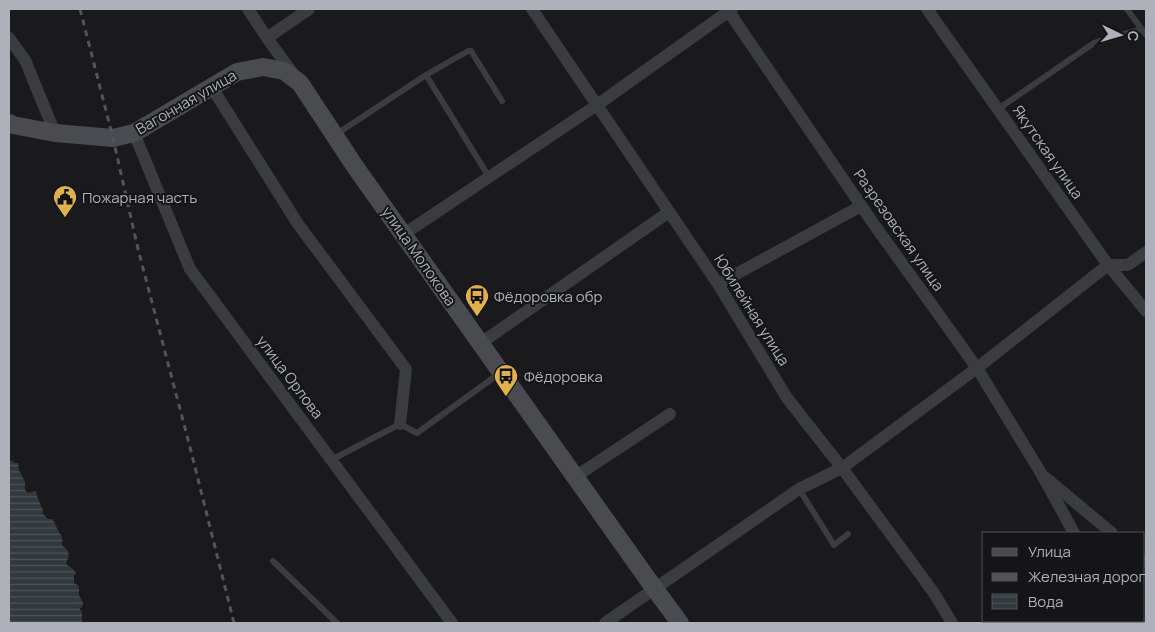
<svg xmlns="http://www.w3.org/2000/svg" width="1155" height="632" font-family="Manrope,sans-serif">
<style>
.water{fill:url(#water-rules)}
.lines{fill:none;stroke-linecap:round;stroke-linejoin:round}
.lane{stroke:#3b3c41;stroke-width:6}
.street{stroke:#3b3c41;stroke-width:12}
.secondary{stroke:#4a4b50;stroke-width:18}
.rail{stroke:#535459;stroke-width:3;stroke-dasharray:6 5;stroke-linecap:butt}
.labels{text-anchor:middle;dominant-baseline:central;stroke-width:4;stroke-linejoin:round;paint-order:stroke}
.street-label{font-size:15px;fill:#aeb1ba;stroke:#151517}
.poi-label{font-size:15px;fill:#aeb1ba;stroke:#151517;text-anchor:start}
</style>
<defs>
<pattern id="water-rules" width="6" height="5" patternUnits="userSpaceOnUse" patternTransform="scale(1.25)"><rect width="6" height="5" fill="#31393f"/><path d="M0 2.5h6" fill="none" stroke="#4c5359"/></pattern>
</defs>
<rect width="100%" height="100%" fill="#1a1a1c"/>
<path class="water" d="M 9,458 L 9,461 L 13,461 L 14,463 L 18,463 L 19,470 L 25,482 L 25,490 L 28,493 L 36,491 C 37,500 43,506 43,514 L 48,519 L 52,519 C 54,521 55,524 56,526 C 59,535 64,534 62,545 C 70,552 70,554 66,564 L 73,569 L 76,573 L 74,576 L 74,583 L 79,586 L 79,596 L 80,597 L 83,603 L 82,608 L 79,607 L 82,613 L 82,623 L 9,623 Z"/>
<g class="lines">
<path class="lane" d="M 1127,9 L 1146,35
M 426,75 L 489,177
M 998,109 L 1094,43 L 1142,29
M 335,135 L 426,75 L 468,51 L 471,51 L 502,101
M 331,460 L 400,424 L 417,433 L 500,373
M 799,489 L 834,545 L 848,534
M 273,561 L 337,623"/>
<path class="street" d="M 248,9 L 267,38 L 294,75
M 532,9 L 718,284 L 787,398 L 842,468 L 934,593 L 952,623
M 727,9 L 873,223 L 977,368 L 1041,473 L 1074,533
M 927,9 L 1108,265 L 1146,311
M 9,38 L 25,60 L 55,133
M 267,38 L 309,9
M 211,86 L 298,224 L 406,369 L 400,424
M 134,133 L 190,269 L 452,623
M 404,234 L 597,105 L 732,9
M 718,284 L 861,206
M 481,343 L 669,212
M 575,477 L 670,414
M 1046,478 L 1112,533
M 1144,560 L 1146,562
M 1122,621 L 1124,623
M 605,623 L 799,489 L 842,468 L 977,368 L 1108,265 L 1128,265 L 1146,252"/>
<path class="secondary" d="M 9,123 L 13,125 L 55,133 L 113,138 L 134,133 L 237,72 L 263,67 L 284,71 L 300,83 L 356,168 L 654,588 L 680,623"/>
<path class="rail" d="M 80,9 L 113,138 L 138,249 L 191,451 L 234,623"/>
</g>
<defs>
<g id="civic-pin" transform="scale(1.25)"><path d="M0 17L-7.5 6A9.5 9.5 0 1 1 7.5 6Z" fill="#e0b14e" stroke="#151517"/><path d="M-.6-6.5H3V-4.5H.6V-3L4-1V1h2V6H-6V1h2V-1L-.6-3ZM-1.2 2.5V6h2.4V2.5Z" fill="#111"/></g>
<g id="bus-pin" transform="scale(1.25)"><path d="M0 17L-7.5 6A9.5 9.5 0 1 1 7.5 6Z" fill="#e0b14e" stroke="#151517"/><path d="M-5-6H5V4H4V6H2V4H-2V6H-4V4H-5ZM-3.5-4V0h7V-4ZM-3.5 1.2v1.5H-2V1.2ZM2 1.2v1.5H3.5V1.2Z" fill="#111"/></g>
</defs>
<g fill-rule="evenodd">
<use href="#civic-pin" x="65" y="197"/>
<use href="#bus-pin" x="477" y="296"/>
<use href="#bus-pin" x="506" y="376"/>
</g>
<g class="labels">
<g class="street-label">
<text transform="translate(186 102) rotate(-30)">Вагонная улица</text>
<text transform="translate(1048 152) rotate(55)">Якутская улица</text>
<text transform="translate(899 230) rotate(55)">Разрезовская улица</text>
<text transform="translate(419 256) rotate(55)">улица Молокова</text>
<text transform="translate(752 310) rotate(58)">Юбилейная улица</text>
<text transform="translate(290 377) rotate(53)">улица Орлова</text>
</g>
<g class="poi-label">
<text x="82" y="197">Пожарная часть</text>
<text x="494" y="296">Фёдоровка обр</text>
<text x="524" y="376">Фёдоровка</text>
</g>
</g>
<rect width="1155" height="632" fill="none" stroke="#aeb1ba" stroke-width="20"/>
<rect x="982" y="532" width="162" height="90" fill="#151517" stroke="#525358"/>
<rect x="992" y="548" width="25" height="8" fill="#4a4b50" stroke="#525358"/>
<text x="1028" y="557" font-size="15" fill="#aeb1ba">Улица</text>
<rect x="992" y="573" width="25" height="8" fill="#535459" stroke="#525358"/>
<text x="1028" y="582" font-size="15" fill="#aeb1ba">Железная дорога</text>
<rect x="992" y="594" width="25" height="15" fill="url(#water-rules)" stroke="#525358"/>
<text x="1028" y="607" font-size="15" fill="#aeb1ba">Вода</text>
<g transform="translate(1120 35) rotate(95)" stroke="#151517" stroke-width="4" paint-order="stroke">
<path d="M0-4L9 19L0 12L-9 19Z" fill="#aeb1ba"/>
<text y="-8" font-size="14" font-weight="bold" text-anchor="middle" fill="#aeb1ba">С</text>
</g>
</svg>
